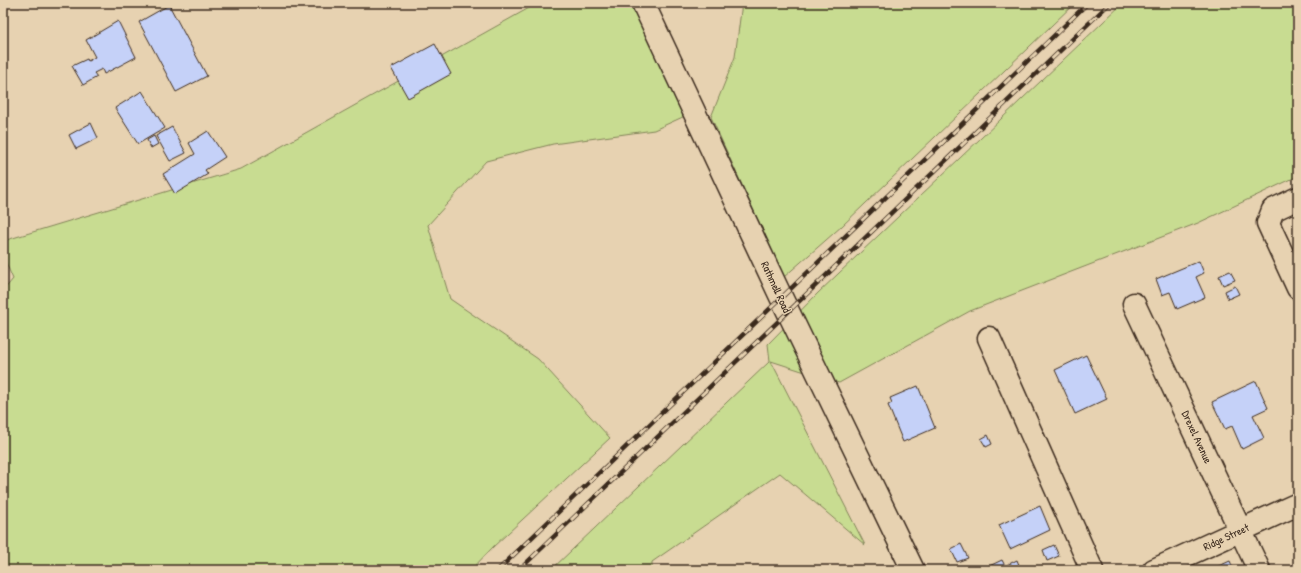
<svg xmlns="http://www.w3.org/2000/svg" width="1301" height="573" font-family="'Patrick Hand',sans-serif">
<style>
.green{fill:#c8dc91;stroke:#828358}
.building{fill:#c5d1f8;stroke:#3b2a1e}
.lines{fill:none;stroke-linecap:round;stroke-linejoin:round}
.minor-casing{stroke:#3b2a1e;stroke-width:25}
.minor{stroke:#e7d2b1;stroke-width:22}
.rail-casing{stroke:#3b2a1e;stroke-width:4.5}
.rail{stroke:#e7d2b1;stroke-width:3;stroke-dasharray:9;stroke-linecap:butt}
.labels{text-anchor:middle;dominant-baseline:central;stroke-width:3;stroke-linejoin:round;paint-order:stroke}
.street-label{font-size:11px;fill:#3b2a1e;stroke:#e7d2b1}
</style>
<rect width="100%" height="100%" fill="#e7d2b1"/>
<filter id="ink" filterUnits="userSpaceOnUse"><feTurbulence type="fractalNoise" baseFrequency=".025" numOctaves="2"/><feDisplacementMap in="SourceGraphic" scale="8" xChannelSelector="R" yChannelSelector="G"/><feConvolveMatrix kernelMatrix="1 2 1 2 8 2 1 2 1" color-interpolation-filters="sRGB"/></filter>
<g filter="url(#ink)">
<path class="green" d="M 538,3 L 632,3 L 685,116 L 654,130 L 553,144 L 486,161 L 428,225 L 450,299 L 538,359 L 610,438 L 493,547 L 471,570 L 3,570 L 3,291 L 13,279 L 3,256 L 3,241 L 241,169 Z
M 742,3 L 1075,3 L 842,226 L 784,277 L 711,117 L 735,57 Z
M 1123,3 L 1298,3 L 1298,176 L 1198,223 L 970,311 L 839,383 L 771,361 L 865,545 L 780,473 L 652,562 L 652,570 L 551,570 L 770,361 L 768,344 L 818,293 Z"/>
<path class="building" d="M 169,5 L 207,76 L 176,92 L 139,22 Z
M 118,21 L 136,57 L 104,74 L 102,69 L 94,73 L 97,77 L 83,85 L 72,66 L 87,59 L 88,61 L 95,57 L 86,40 Z
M 435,44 L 451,74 L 408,98 L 391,68 Z
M 142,91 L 165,128 L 138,144 L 115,108 Z
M 91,123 L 98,138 L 76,149 L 69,135 Z
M 172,127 L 186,153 L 170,161 L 156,136 Z
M 208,131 L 225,157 L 205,170 L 208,174 L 175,194 L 163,174 L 195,154 L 189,143 Z
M 154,136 L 158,144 L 151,148 L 147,140 Z
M 1199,261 L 1204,273 L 1196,277 L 1205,297 L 1177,309 L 1170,292 L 1162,295 L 1156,279 Z
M 1230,271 L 1235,280 L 1223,285 L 1219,276 Z
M 1235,286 L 1239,294 L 1228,299 L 1225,291 Z
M 1086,355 L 1107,399 L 1075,414 L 1055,370 Z
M 1256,381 L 1268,408 L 1253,415 L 1264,438 L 1242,449 L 1232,426 L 1225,429 L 1212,402 Z
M 918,386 L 935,428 L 903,442 L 888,405 L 892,403 L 890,398 Z
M 988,435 L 992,444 L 986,447 L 981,439 Z
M 1040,506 L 1050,530 L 1010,549 L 999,525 Z
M 961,544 L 968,558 L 957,562 L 951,549 Z
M 1054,545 L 1059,556 L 1047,561 L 1043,550 Z
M 1002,560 L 1005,566 L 1017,560 L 1021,570 L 981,570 Z
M 1230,561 L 1234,570 L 1210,570 Z"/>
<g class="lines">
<g class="minor-casing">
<path id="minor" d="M 643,3 L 782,299 L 913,570
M 1298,198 L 1273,210 L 1268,223 L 1298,288
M 1134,304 L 1259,570
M 989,338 L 1092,570
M 1154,570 L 1298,504"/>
</g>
<use href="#minor" class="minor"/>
<g class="rail-casing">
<path id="rail" d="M 498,570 L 1088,3
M 519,570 L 1110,3"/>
</g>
<use href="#rail" class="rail"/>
</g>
</g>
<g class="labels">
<g class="street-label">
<text transform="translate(776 287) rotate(65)">Rathmell Road</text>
<text transform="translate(1197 437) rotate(65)">Drexel Avenue</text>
<text transform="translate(1226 537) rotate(-25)">Ridge Street</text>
</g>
</g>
<rect width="1301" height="573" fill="none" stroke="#e7d2b1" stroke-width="16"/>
<rect x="8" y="8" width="1285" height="557" fill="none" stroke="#3b2a1e" stroke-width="1.5" filter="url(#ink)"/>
</svg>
